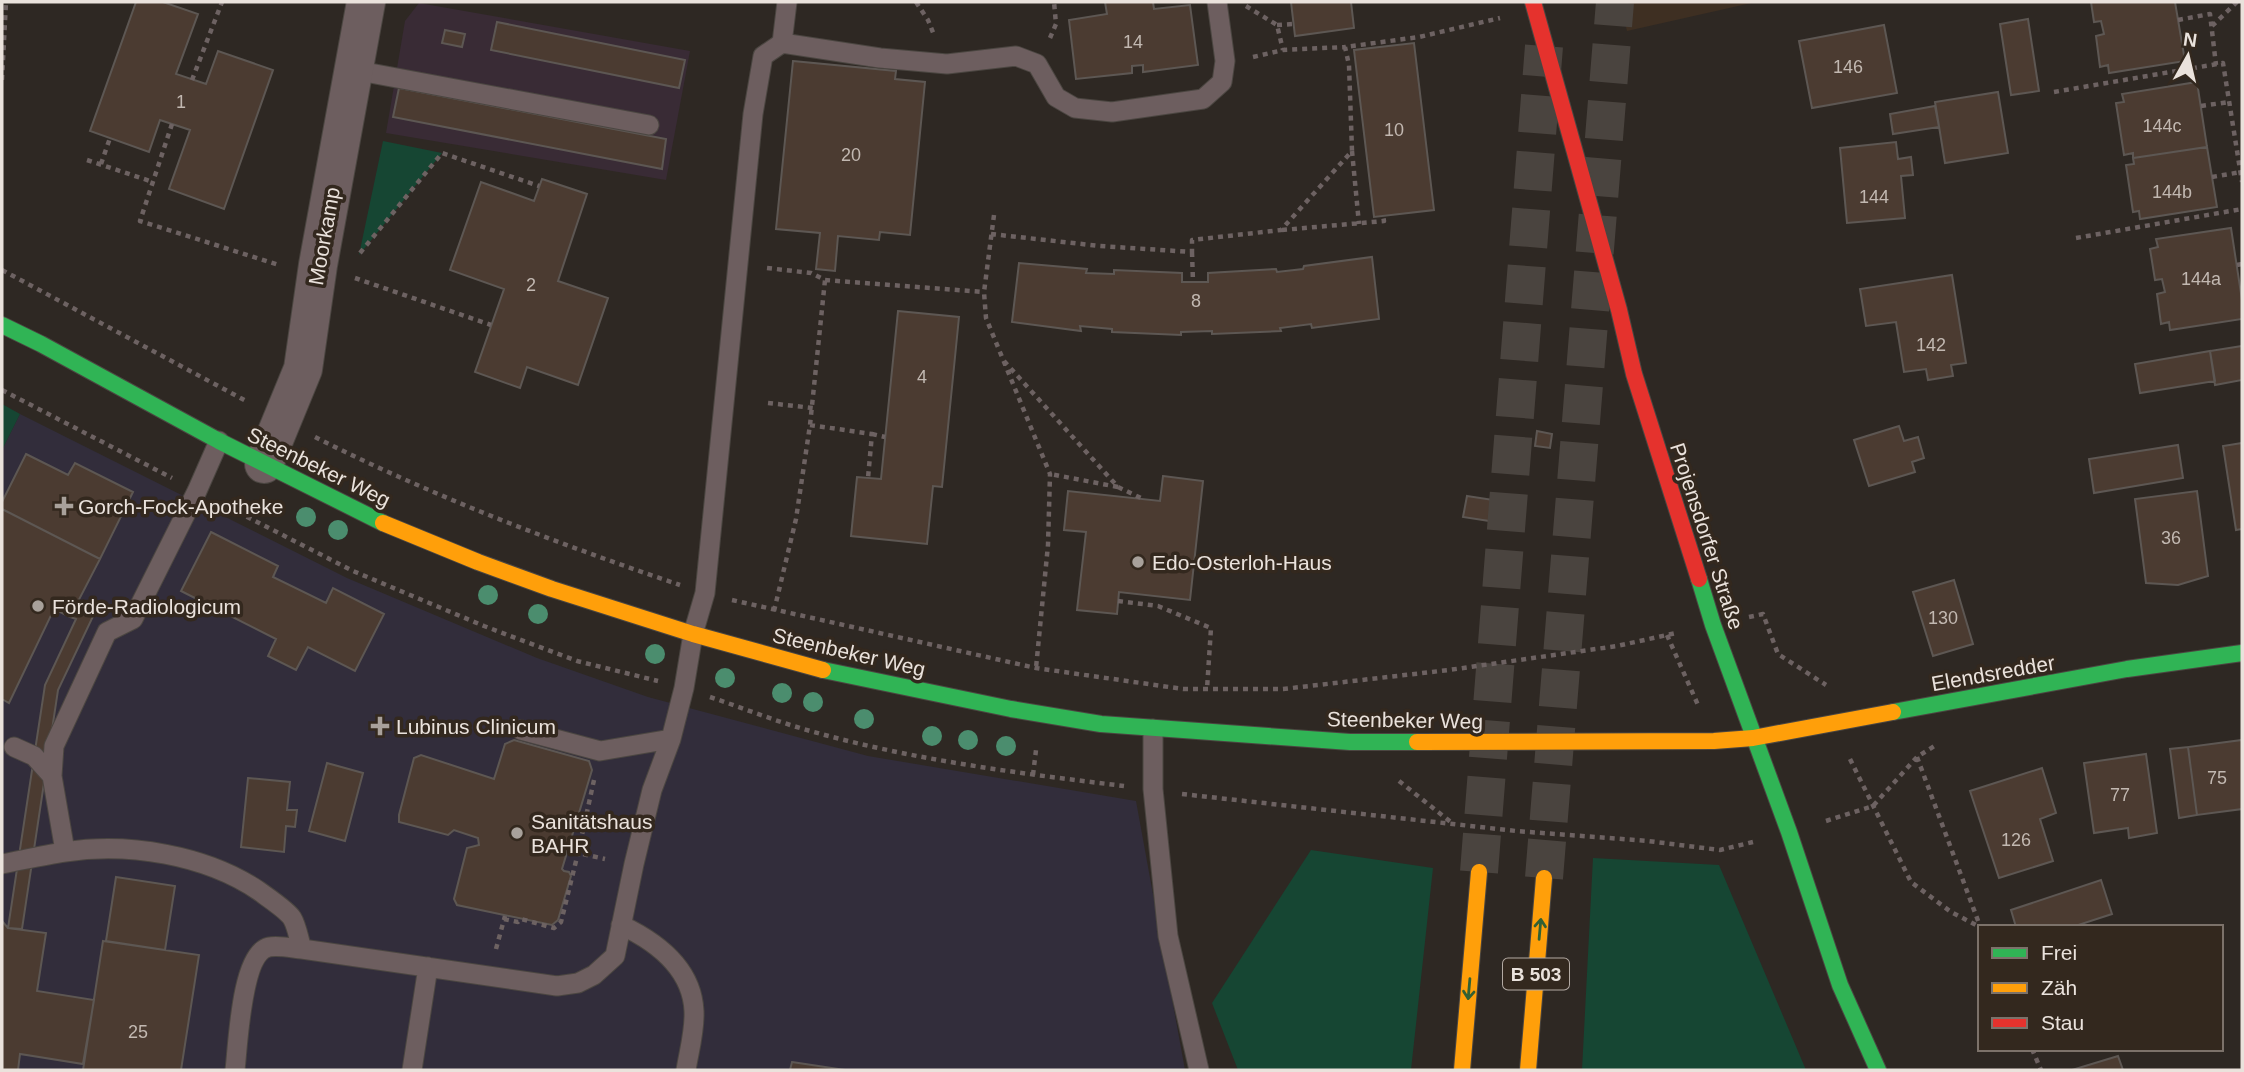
<svg xmlns="http://www.w3.org/2000/svg" width="2244" height="1072" font-family="Arial,sans-serif">
<style>
.built{fill:#3e2f22}
.industrial{fill:#392b35}
.medical{fill:#322d3b}
.green{fill:#164633}
.building{fill:#4b3b31;stroke:#5d5753;stroke-width:2}
.lines{fill:none;stroke-linecap:round;stroke-linejoin:round}
.highway-tunnel{stroke:#4a443f;stroke-width:38;stroke-dasharray:38 19;stroke-linecap:butt}
.lane-casing{stroke:#4b4641;stroke-width:21}
.street-casing{stroke:#4b4641;stroke-width:40}
.fast-casing{stroke:#4b4641;stroke-width:18}
.slow-casing{stroke:#4b4641;stroke-width:18}
.jam-casing{stroke:#4b4641;stroke-width:18}
.path{stroke:#6d6262;stroke-width:4.5;stroke-dasharray:5 5;stroke-linecap:butt}
.lane{stroke:#6d5e5f;stroke-width:19}
.street{stroke:#6d5e5f;stroke-width:38}
.fast{stroke:#30b455;stroke-width:16}
.slow{stroke:#ff9f0a;stroke-width:16}
.jam{stroke:#e5322d;stroke-width:16}
.tree{fill:#4b8d6e}
.oneway{stroke:#326034}
.poi-dot{fill:#a8a19b;stroke:#33281e;stroke-width:2.5}
.labels{text-anchor:middle;dominant-baseline:central;stroke-width:7;stroke-linejoin:round;paint-order:stroke}
.number-label{font-size:18px;fill:#c2b8b1}
.shield{fill:#33281e;stroke:#b3aaa3;stroke-width:2}
.shield-label{font-size:19px;font-weight:bold;fill:#eae2dc}
.street-label{font-size:21px;fill:#eae2dc;stroke:#33281e}
.poi-label{font-size:21px;fill:#eae2dc;stroke:#33281e;text-anchor:start}
</style>
<rect width="100%" height="100%" fill="#2e2823"/>
<path class="built" d="M 1620,2 L 1756,2 L 1627,31 Z"/>
<path class="industrial" d="M 419,3 L 690,51 L 666,180 L 386,133 L 405,21 Z"/>
<path class="medical" d="M 20,414 L 347,578 L 537,658 L 648,697 L 868,756 L 1136,801 L 1185,1070 L 2,1070 L 2,450 Z"/>
<path class="green" d="M 383,141 L 442,153 L 359,255 Z
M 2,404 L 20,414 L 2,450 Z
M 1311,850 L 1433,868 L 1411,1070 L 1238,1070 L 1212,1003 Z
M 1593,858 L 1719,865 L 1806,1070 L 1582,1070 Z"/>
<path class="building" d="M 136,2 L 163,2 L 198,14 L 176,74 L 206,84 L 218,51 L 273,70 L 224,209 L 169,189 L 190,130 L 160,120 L 149,152 L 90,131 Z
M 1105,2 L 1153,2 L 1154,9 L 1190,5 L 1198,65 L 1143,72 L 1143,65 L 1132,66 L 1132,73 L 1076,79 L 1069,20 L 1107,14 Z
M 1291,2 L 1351,2 L 1354,28 L 1295,36 Z
M 2091,2 L 2175,2 L 2185,61 L 2109,73 L 2108,65 L 2100,67 L 2096,36 L 2104,34 L 2101,21 L 2094,22 Z
M 2028,19 L 2039,91 L 2011,95 L 2000,24 Z
M 497,22 L 685,60 L 679,88 L 491,50 Z
M 1884,25 L 1897,93 L 1812,108 L 1799,41 Z
M 445,30 L 465,34 L 462,47 L 442,43 Z
M 1414,43 L 1434,210 L 1374,217 L 1354,50 Z
M 793,61 L 896,71 L 895,79 L 925,82 L 910,235 L 880,232 L 879,240 L 838,236 L 835,271 L 816,269 L 820,233 L 776,229 Z
M 2197,82 L 2207,147 L 2133,158 L 2133,153 L 2124,155 L 2116,103 L 2124,102 L 2122,94 Z
M 399,88 L 666,139 L 662,169 L 393,117 Z
M 1998,92 L 2008,153 L 1945,163 L 1935,102 Z
M 1935,106 L 1939,127 L 1893,134 L 1890,114 Z
M 1896,142 L 1898,159 L 1911,157 L 1913,175 L 1901,176 L 1905,218 L 1847,223 L 1840,148 Z
M 2207,147 L 2217,207 L 2140,219 L 2139,211 L 2133,212 L 2126,165 L 2134,164 L 2133,158 Z
M 542,179 L 587,194 L 558,281 L 608,298 L 578,385 L 527,367 L 520,388 L 475,372 L 504,289 L 450,270 L 481,182 L 534,201 Z
M 2231,228 L 2242,300 L 2242,319 L 2170,330 L 2169,322 L 2161,324 L 2157,294 L 2165,292 L 2162,279 L 2155,280 L 2150,249 L 2158,247 L 2156,239 Z
M 1372,257 L 1379,319 L 1312,328 L 1311,324 L 1280,328 L 1281,331 L 1212,334 L 1212,331 L 1181,332 L 1181,335 L 1112,332 L 1112,329 L 1080,326 L 1081,331 L 1012,322 L 1019,263 L 1087,269 L 1086,273 L 1114,274 L 1114,270 L 1182,273 L 1182,282 L 1208,282 L 1208,273 L 1276,269 L 1277,272 L 1303,269 L 1304,266 Z
M 1952,275 L 1966,363 L 1951,365 L 1953,376 L 1928,380 L 1926,369 L 1904,372 L 1896,322 L 1866,326 L 1860,289 Z
M 898,311 L 959,317 L 942,487 L 933,486 L 927,544 L 851,536 L 857,477 L 881,479 Z
M 2242,346 L 2242,380 L 2215,385 L 2210,351 Z
M 2210,351 L 2215,381 L 2140,393 L 2135,364 Z
M 1899,426 L 1904,441 L 1918,437 L 1924,458 L 1912,462 L 1915,472 L 1869,486 L 1854,440 Z
M 1537,431 L 1552,434 L 1550,448 L 1535,446 Z
M 2242,443 L 2242,529 L 2236,530 L 2223,446 Z
M 2178,445 L 2183,478 L 2094,493 L 2089,459 Z
M 26,454 L 68,475 L 75,463 L 133,492 L 100,559 L 2,509 L 2,502 Z
M 1163,476 L 1203,481 L 1190,600 L 1119,592 L 1117,614 L 1077,610 L 1086,532 L 1064,530 L 1068,491 L 1160,501 Z
M 2197,491 L 2208,576 L 2178,585 L 2146,583 L 2135,499 Z
M 1467,496 L 1513,503 L 1509,524 L 1463,517 Z
M 2,509 L 100,559 L 70,617 L 54,609 L 9,703 L 2,699 Z
M 211,532 L 278,566 L 273,577 L 326,603 L 333,588 L 384,614 L 355,671 L 308,647 L 296,670 L 268,656 L 276,639 L 181,591 Z
M 1954,580 L 1973,644 L 1933,656 L 1913,592 Z
M 77,602 L 96,610 L 58,690 L 22,929 L 8,928 L 45,685 L 76,619 L 70,617 Z
M 514,740 L 589,761 L 592,770 L 562,869 L 564,871 L 569,872 L 571,876 L 558,920 L 552,925 L 457,905 L 454,899 L 467,848 L 479,845 L 478,838 L 454,830 L 448,835 L 399,822 L 399,815 L 414,758 L 421,755 L 494,779 L 505,744 Z
M 2242,740 L 2242,809 L 2197,815 L 2188,747 Z
M 2188,747 L 2197,815 L 2179,818 L 2170,749 Z
M 2146,754 L 2157,833 L 2129,838 L 2128,828 L 2094,833 L 2084,763 Z
M 327,763 L 363,773 L 345,841 L 309,831 Z
M 2042,768 L 2056,813 L 2040,819 L 2053,861 L 1999,878 L 1970,791 Z
M 248,778 L 290,782 L 287,810 L 297,810 L 295,827 L 286,826 L 284,852 L 241,847 Z
M 116,877 L 175,886 L 165,950 L 106,941 Z
M 2101,880 L 2112,914 L 2078,925 L 2079,927 L 2016,927 L 2011,910 Z
M 2,921 L 8,928 L 46,933 L 37,991 L 94,1000 L 83,1064 L 20,1054 L 18,1070 L 2,1070 Z
M 103,941 L 199,955 L 181,1070 L 83,1070 Z
M 2118,1056 L 2123,1070 L 2072,1070 Z
M 792,1062 L 845,1070 L 790,1070 Z"/>
<g class="lines">
<path class="highway-tunnel" d="M 1479,872 L 1544,46
M 1544,878 L 1615,2"/>
<g class="lane-casing">
<path id="lane" d="M 782,43 L 787,2
M 354,70 L 649,125
M 1153,729 L 1153,789 L 1168,936 L 1199,1070
M 521,730 L 600,751 L 671,739
M 14,747 L 34,756 L 52,776
M 65,851 L 52,776 L 54,746 L 107,632 L 133,619 L 197,491 L 219,441
M 2,864 C 23,860 44,855 65,852 C 128,842 206,855 259,891 C 267,897 287,910 292,918 C 297,926 299,940 302,949
M 621,925 C 657,942 692,968 694,1011 C 695,1031 689,1051 686,1070
M 235,1070 C 238,1046 241,953 269,947 C 278,945 292,948 302,949 L 557,986 L 578,983 L 594,975 L 615,956 L 634,864 L 652,790 L 671,739 L 684,688 L 693,634 L 705,593 L 753,114 L 763,56 L 782,43 L 880,58 L 947,64 L 1016,56 L 1037,64 L 1056,97 L 1075,108 L 1112,112 L 1203,99 L 1222,82 L 1225,61 L 1217,2
M 412,1070 L 428,967"/>
</g>
<g class="street-casing">
<path id="street" d="M 264,464 L 303,369 L 318,265 L 366,2"/>
</g>
<g class="fast-casing">
<path id="fast" d="M 2,325 L 41,344 L 219,441 L 383,523
M 1699,579 L 1713,625 L 1789,832 L 1840,985 L 1878,1070
M 823,670 L 1011,709 L 1101,724 L 1350,742 L 1417,742
M 1893,712 L 2127,669 L 2242,653"/>
</g>
<g class="slow-casing">
<path id="slow" d="M 383,523 L 478,562 L 552,589 L 693,634 L 823,670
M 1417,742 L 1714,741 L 1753,738 L 1893,712
M 1462,1070 L 1479,872
M 1528,1070 L 1544,878"/>
</g>
<g class="jam-casing">
<path id="jam" d="M 1533,2 L 1619,310 L 1634,374 L 1699,579"/>
</g>
<path class="path" d="M 916,2 L 928,20 L 934,35
M 1246,6 L 1277,25 L 1283,50
M 2178,20 L 2210,14 L 2216,65
M 1277,25 L 1294,24
M 2212,26 L 2237,2
M 1050,38 L 1056,24 L 1054,2
M 1253,57 L 1283,50 L 1345,47
M 2,80 L 6,2
M 192,80 L 222,2
M 2054,92 L 2223,63 L 2242,182
M 2201,106 L 2229,102
M 172,124 L 140,221 L 279,265
M 1352,151 L 1359,224
M 87,160 L 153,182
M 101,164 L 110,138
M 2212,177 L 2241,172
M 994,215 L 984,292 L 986,318 L 1050,474 L 1048,545 L 1036,668
M 1282,230 L 1384,221 L 1383,216
M 991,234 L 1100,246 L 1192,252 L 1192,240 L 1281,230 L 1352,151 L 1349,65 L 1345,47 L 1419,37 L 1500,18
M 2076,238 L 2242,209
M 1192,252 L 1193,282
M 360,253 L 442,153 L 539,186
M 2237,265 L 2242,264
M 767,268 L 811,273 L 825,280 L 984,292
M 2,270 L 248,402
M 355,278 L 491,325
M 1004,361 L 1118,487 L 1050,474
M 2,390 L 172,478
M 768,403 L 813,408
M 810,425 L 872,434 L 868,478
M 872,434 L 885,437
M 315,437 C 432,496 556,543 680,585
M 1118,487 L 1143,499
M 220,503 L 353,571 L 484,626 L 577,661 L 658,681
M 732,600 L 1036,668 L 1183,689 L 1283,689 L 1449,670 L 1617,646 L 1676,633
M 1118,601 L 1158,606 L 1211,628 L 1207,689
M 774,611 L 796,519 L 810,425 L 825,280
M 1749,617 L 1763,614 L 1778,654 L 1826,685
M 1667,635 L 1698,705
M 710,697 C 740,707 770,719 800,728 C 905,759 1016,773 1124,786
M 1917,757 L 1980,926
M 1850,759 L 1911,882 L 1951,912 L 1980,927
M 1033,775 L 1036,750
M 594,780 L 578,853 L 605,859
M 1399,781 L 1452,823
M 1182,794 L 1516,831 L 1648,841 L 1720,850 L 1753,842
M 1826,821 L 1873,806 L 1917,757 L 1936,745
M 504,919 L 518,922 L 521,919 L 554,928 L 561,922 L 578,853
M 496,949 L 505,916
M 2032,1049 L 2041,1070"/>
<use href="#lane" class="lane"/>
<use href="#street" class="street"/>
<use href="#fast" class="fast"/>
<use href="#slow" class="slow"/>
<use href="#jam" class="jam"/>
</g>
<g class="tree">
<circle cx="306" cy="517" r="10"/>
<circle cx="338" cy="530" r="10"/>
<circle cx="488" cy="595" r="10"/>
<circle cx="538" cy="614" r="10"/>
<circle cx="655" cy="654" r="10"/>
<circle cx="725" cy="678" r="10"/>
<circle cx="782" cy="693" r="10"/>
<circle cx="813" cy="702" r="10"/>
<circle cx="864" cy="719" r="10"/>
<circle cx="932" cy="736" r="10"/>
<circle cx="968" cy="740" r="10"/>
<circle cx="1006" cy="746" r="10"/>
</g>
<defs><path id="oneway-shaft" d="M-6 0H5M1.5-3L5.5 0L1.5 3" fill="none" stroke-width="1.6" stroke-linecap="round" stroke-linejoin="round" transform="scale(1.75)"/></defs>
<g class="oneway">
<use href="#oneway-shaft" transform="translate(1540 929) rotate(-85)"/>
<use href="#oneway-shaft" transform="translate(1469 989) rotate(95)"/>
</g>
<g class="poi-dot">
<path d="M60.5 495.5h7v7h7v7h-7v7h-7v-7h-7v-7h7z"/>
<circle cx="1138" cy="562" r="7"/>
<circle cx="38" cy="606" r="7"/>
<path d="M376.5 715.5h7v7h7v7h-7v7h-7v-7h-7v-7h7z"/>
<circle cx="517" cy="833" r="7"/>
</g>
<g class="labels">
<g class="number-label">
<text x="1133" y="42">14</text>
<text x="1848" y="67">146</text>
<text x="181" y="102">1</text>
<text x="2162" y="126">144c</text>
<text x="1394" y="130">10</text>
<text x="851" y="155">20</text>
<text x="2172" y="192">144b</text>
<text x="1874" y="197">144</text>
<text x="2201" y="279">144a</text>
<text x="531" y="285">2</text>
<text x="1196" y="301">8</text>
<text x="1931" y="345">142</text>
<text x="922" y="377">4</text>
<text x="2171" y="538">36</text>
<text x="1943" y="618">130</text>
<text x="2217" y="778">75</text>
<text x="2120" y="795">77</text>
<text x="2016" y="840">126</text>
<text x="138" y="1032">25</text>
</g>
<rect class="shield" x="1503" y="958.5" width="66" height="31" rx="5"/>
<g class="shield-label">
<text x="1536" y="974">B 503</text>
</g>
<g class="street-label">
<text transform="translate(324 236) rotate(-80)">Moorkamp</text>
<text transform="translate(319 467) rotate(26)">Steenbeker Weg</text>
<text transform="translate(1707 536) rotate(72)">Projensdorfer Straße</text>
<text transform="translate(849 652) rotate(13)">Steenbeker Weg</text>
<text transform="translate(1993 673) rotate(-10)">Elendsredder</text>
<text transform="translate(1405 720) rotate(1)">Steenbeker Weg</text>
</g>
<g class="poi-label">
<text x="78" y="506">Gorch-Fock-Apotheke</text>
<text x="1152" y="562">Edo-Osterloh-Haus</text>
<text x="52" y="606">Förde-Radiologicum</text>
<text x="396" y="726">Lubinus Clinicum</text>
<text x="531" y="821">Sanitätshaus<tspan x="531" dy="24">BAHR</tspan></text>
</g>
</g>
<rect width="2244" height="1072" fill="none" stroke="#eae2dc" stroke-width="7"/>
<rect x="1978" y="925" width="245" height="126" fill="#33281e" stroke="#7c726a" stroke-width="2"/>
<rect x="1992" y="948" width="35" height="10" fill="#30b455" stroke="#7c726a" stroke-width="2"/>
<text x="2041" y="960" font-size="21" fill="#eae2dc">Frei</text>
<rect x="1992" y="983" width="35" height="10" fill="#ff9f0a" stroke="#7c726a" stroke-width="2"/>
<text x="2041" y="995" font-size="21" fill="#eae2dc">Zäh</text>
<rect x="1992" y="1018" width="35" height="10" fill="#e5322d" stroke="#7c726a" stroke-width="2"/>
<text x="2041" y="1030" font-size="21" fill="#eae2dc">Stau</text>
<g transform="translate(2188 56) rotate(8)" stroke="#33281e" stroke-width="5" paint-order="stroke">
<path d="M0-5L12 26L0 18L-12 26Z" fill="#eae2dc"/>
<text y="-10" font-size="19" font-weight="bold" text-anchor="middle" fill="#eae2dc">N</text>
</g>
</svg>
